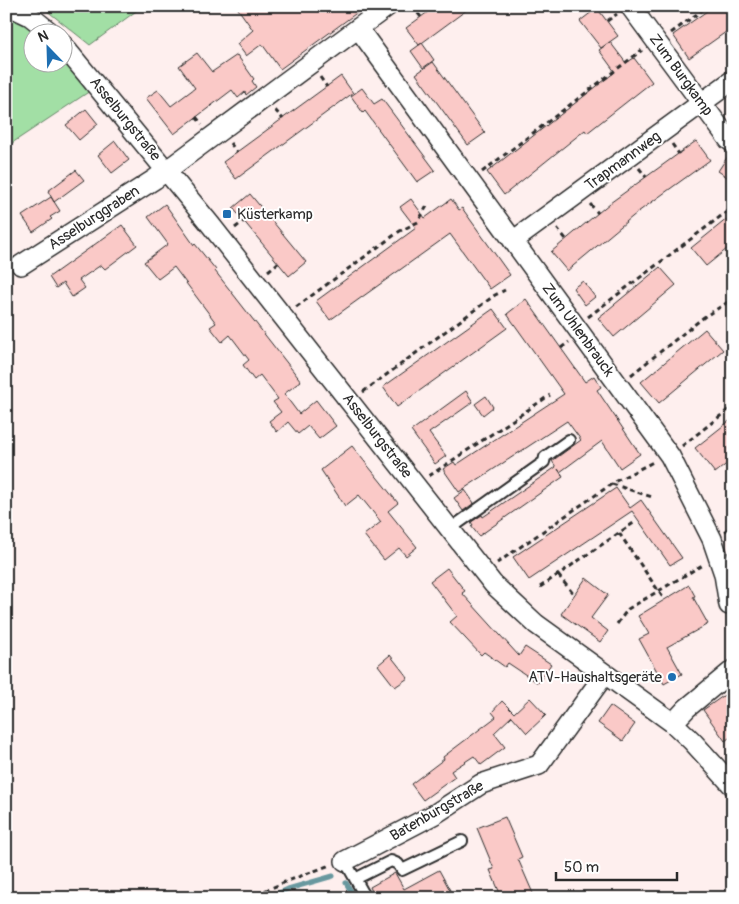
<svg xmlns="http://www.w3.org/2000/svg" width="739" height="904" font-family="Pangolin,sans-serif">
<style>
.green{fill:#a2dfa5;stroke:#668568}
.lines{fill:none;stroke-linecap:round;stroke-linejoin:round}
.stream{stroke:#68989f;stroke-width:5}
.building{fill:#fac9c7;stroke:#2b2b2b}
.service-casing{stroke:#2b2b2b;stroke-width:14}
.minor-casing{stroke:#2b2b2b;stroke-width:22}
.path{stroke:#2b2b2b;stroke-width:3;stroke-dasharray:5 4;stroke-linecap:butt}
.service{stroke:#fff;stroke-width:10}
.minor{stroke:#fff;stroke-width:19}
.poi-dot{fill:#1f6fb2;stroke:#fff;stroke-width:2}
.labels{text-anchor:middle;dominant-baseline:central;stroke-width:4;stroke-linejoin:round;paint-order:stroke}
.street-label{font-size:15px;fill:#2b2b2b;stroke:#fff}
.poi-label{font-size:15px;fill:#2b2b2b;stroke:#fff;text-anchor:start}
</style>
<rect width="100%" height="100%" fill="#feefee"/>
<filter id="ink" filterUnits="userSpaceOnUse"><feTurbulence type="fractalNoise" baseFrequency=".02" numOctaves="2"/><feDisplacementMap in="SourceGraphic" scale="10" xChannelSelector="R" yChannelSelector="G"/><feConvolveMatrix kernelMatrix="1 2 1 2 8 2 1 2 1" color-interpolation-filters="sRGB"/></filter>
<g filter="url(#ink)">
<path class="green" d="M 41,6 L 143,6 L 90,45 Z
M 6,15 L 19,20 L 38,32 L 32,32 L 32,62 L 62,62 L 63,57 L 90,91 L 6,147 Z"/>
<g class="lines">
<path class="stream" d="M 346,883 L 355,898
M 268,898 L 288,889 L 333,876"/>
</g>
<path class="building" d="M 236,6 L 366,6 L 280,69 L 262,44 L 246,56 L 237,44 L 253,30 Z
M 436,6 L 472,6 L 419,45 L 406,28 Z
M 714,6 L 733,6 L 733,27 L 689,58 L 673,35 Z
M 597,8 L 618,36 L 601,48 L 580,21 Z
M 610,42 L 626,63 L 634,58 L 652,82 L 587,133 L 585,130 L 504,195 L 487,172 L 615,72 L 599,50 Z
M 422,43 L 434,60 L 423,68 L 411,51 Z
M 197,53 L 212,72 L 237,55 L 254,79 L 252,81 L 256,87 L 246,95 L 245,92 L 238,98 L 232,90 L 174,134 L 146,98 L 158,90 L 171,106 L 195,88 L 179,66 Z
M 433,62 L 485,133 L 468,145 L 416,74 Z
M 341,76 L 353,93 L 236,179 L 223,162 Z
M 362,88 L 374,104 L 382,99 L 435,170 L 417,182 L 365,111 L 363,113 L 351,96 Z
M 86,109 L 98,124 L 79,140 L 66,125 Z
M 115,141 L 129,160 L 112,173 L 98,155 Z
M 696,141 L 710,160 L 638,212 L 567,271 L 551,252 L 610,203 Z
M 730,153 L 733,154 L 733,181 L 718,171 Z
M 76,170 L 84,180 L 54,202 L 48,191 Z
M 250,194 L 306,262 L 289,276 L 233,208 Z
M 51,197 L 60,211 L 50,217 L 52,219 L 33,232 L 22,216 Z
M 411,199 L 425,218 L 451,199 L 459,210 L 462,208 L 510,275 L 490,289 L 450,234 L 330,320 L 316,301 L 416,228 L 400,207 Z
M 165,204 L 194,245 L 195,244 L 216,270 L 215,271 L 301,381 L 284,394 L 299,414 L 316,400 L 336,426 L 319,439 L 308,426 L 298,434 L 288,422 L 277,432 L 269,421 L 281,412 L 273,402 L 278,399 L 260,375 L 254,380 L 243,365 L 249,360 L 230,335 L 222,342 L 210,327 L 216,323 L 174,267 L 158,279 L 144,262 L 168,244 L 148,217 Z
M 733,214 L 733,244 L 706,266 L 691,248 Z
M 122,225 L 137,245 L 105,269 L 101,265 L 79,280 L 85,288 L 72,297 L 63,283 L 56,288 L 49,277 Z
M 660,267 L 676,285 L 614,337 L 598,318 Z
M 583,281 L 595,297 L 585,305 L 573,288 Z
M 526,299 L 585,382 L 594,376 L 601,387 L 597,390 L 640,454 L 620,468 L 602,441 L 560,472 L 558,469 L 563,477 L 479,536 L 471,526 L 473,525 L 471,522 L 482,515 L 483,517 L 556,467 L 552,461 L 581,440 L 567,421 L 459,492 L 443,469 L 454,462 L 456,465 L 564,394 L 507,314 Z
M 493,309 L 507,328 L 397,407 L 383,387 Z
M 705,329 L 723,350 L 659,403 L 641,382 Z
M 466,391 L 473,402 L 429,433 L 446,456 L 435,464 L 411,431 Z
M 486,396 L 493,407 L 483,415 L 475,404 Z
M 733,418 L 733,459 L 715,473 L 695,448 Z
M 352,446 L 398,503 L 388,511 L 417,547 L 406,556 L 399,548 L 384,560 L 364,535 L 381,522 L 359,495 L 345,506 L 321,470 Z
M 616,488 L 630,508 L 641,500 L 682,558 L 670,565 L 632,511 L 529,580 L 513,557 Z
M 465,490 L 474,503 L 463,511 L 454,498 Z
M 447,568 L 465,591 L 462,593 L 519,656 L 525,647 L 551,664 L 538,683 L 508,663 L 505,667 L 484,652 L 481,655 L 450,622 L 457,616 L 430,581 Z
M 586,578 L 608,595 L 591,618 L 608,631 L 600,642 L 561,614 Z
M 689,585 L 695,596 L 693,597 L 708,624 L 667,647 L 682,674 L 664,684 L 639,639 L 649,634 L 638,616 Z
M 390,655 L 408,678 L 395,687 L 378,665 Z
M 733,689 L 733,735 L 725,741 L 703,710 Z
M 530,698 L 546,715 L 527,733 L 512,716 L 494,733 L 505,747 L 481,765 L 474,756 L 451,771 L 455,777 L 423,800 L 411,784 L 444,759 L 443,757 L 496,717 L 492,712 L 502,701 L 514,713 Z
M 610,706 L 635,724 L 623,741 L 598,723 Z
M 505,817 L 522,857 L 518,859 L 535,898 L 502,898 L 490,870 L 494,869 L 477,828 Z
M 439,870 L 451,892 L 440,898 L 375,898 L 370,887 L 395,873 L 404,889 Z"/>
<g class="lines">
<g class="service-casing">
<path id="service" d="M 450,529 L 544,462 L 545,457 L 569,440
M 345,861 L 366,898
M 355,879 L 391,861 L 398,864 L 402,870 L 462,841"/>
</g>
<g class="minor-casing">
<path id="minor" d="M 9,6 L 30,16 L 50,32
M 630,6 L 729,140 L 733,143
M 358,28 L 670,456 L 712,539 L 724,574 L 729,605
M 62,44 L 210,224 L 493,584 L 536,624 L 673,723 L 692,741 L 733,786
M 513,241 L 733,80
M 21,265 L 155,179 L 388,6
M 673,723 L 687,708 L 733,670
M 345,861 L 435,814 L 481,784 L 539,765 L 605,674"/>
</g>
<path class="path" d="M 412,6 L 421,17
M 607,21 L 617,14
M 671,33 L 708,6
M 320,77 L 327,87
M 275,110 L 283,119
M 196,117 L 202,124
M 230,143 L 237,152
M 672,144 L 679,154
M 639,168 L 646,177
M 482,172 L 642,50
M 590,204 L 598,213
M 235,228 L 244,221
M 557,228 L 566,239
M 268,271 L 278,263
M 296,307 L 400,231 L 418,222 L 427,206
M 588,317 L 733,207
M 561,348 L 569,342
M 631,375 L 704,317 L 733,299
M 363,392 L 495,295 L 505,290
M 682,446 L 733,406
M 429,476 L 550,395
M 612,484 L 652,497
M 725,531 L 733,526
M 619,533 L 664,599
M 497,563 L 616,481 L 653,462
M 558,575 L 575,596
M 540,587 L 635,522
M 730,620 L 732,654
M 617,624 L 628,609 L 704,564
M 248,898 L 285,882 L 330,865"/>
<use href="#service" class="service"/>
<use href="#minor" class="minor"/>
</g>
</g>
<g class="poi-dot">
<rect x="222" y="209" width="10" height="10" rx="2.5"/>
<circle cx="672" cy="677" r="5"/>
</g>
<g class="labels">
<g class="street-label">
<text transform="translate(681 75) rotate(54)">Zum Burgkamp</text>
<text transform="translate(125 119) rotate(51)">Asselburgstraße</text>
<text transform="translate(623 161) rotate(-36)">Trapmannweg</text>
<text transform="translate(94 218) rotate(-33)">Asselburggraben</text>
<text transform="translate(578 330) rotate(54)">Zum Uhlenbrauck</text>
<text transform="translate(377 436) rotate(52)">Asselburgstraße</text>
<text transform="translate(437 811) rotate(-30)">Batenburgstraße</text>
</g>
<g class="poi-label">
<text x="237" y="214">Küsterkamp</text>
<text x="662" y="677" text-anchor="end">ATV-Haushaltsgeräte</text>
</g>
</g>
<rect width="739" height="904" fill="none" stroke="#fff" stroke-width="25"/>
<rect x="12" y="12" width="714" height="879" fill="none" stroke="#2b2b2b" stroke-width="2" filter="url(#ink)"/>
<g transform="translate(48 48) rotate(337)"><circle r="24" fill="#ffffff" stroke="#aaaaaa"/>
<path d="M0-4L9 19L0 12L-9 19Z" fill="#1f6fb2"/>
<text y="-8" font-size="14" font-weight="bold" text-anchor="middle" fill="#2b2b2b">N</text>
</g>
<path d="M556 872v8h121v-8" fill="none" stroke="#2b2b2b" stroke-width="2.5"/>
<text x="564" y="872" font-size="15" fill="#2b2b2b" stroke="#ffffff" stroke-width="4" paint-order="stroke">50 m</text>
</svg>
